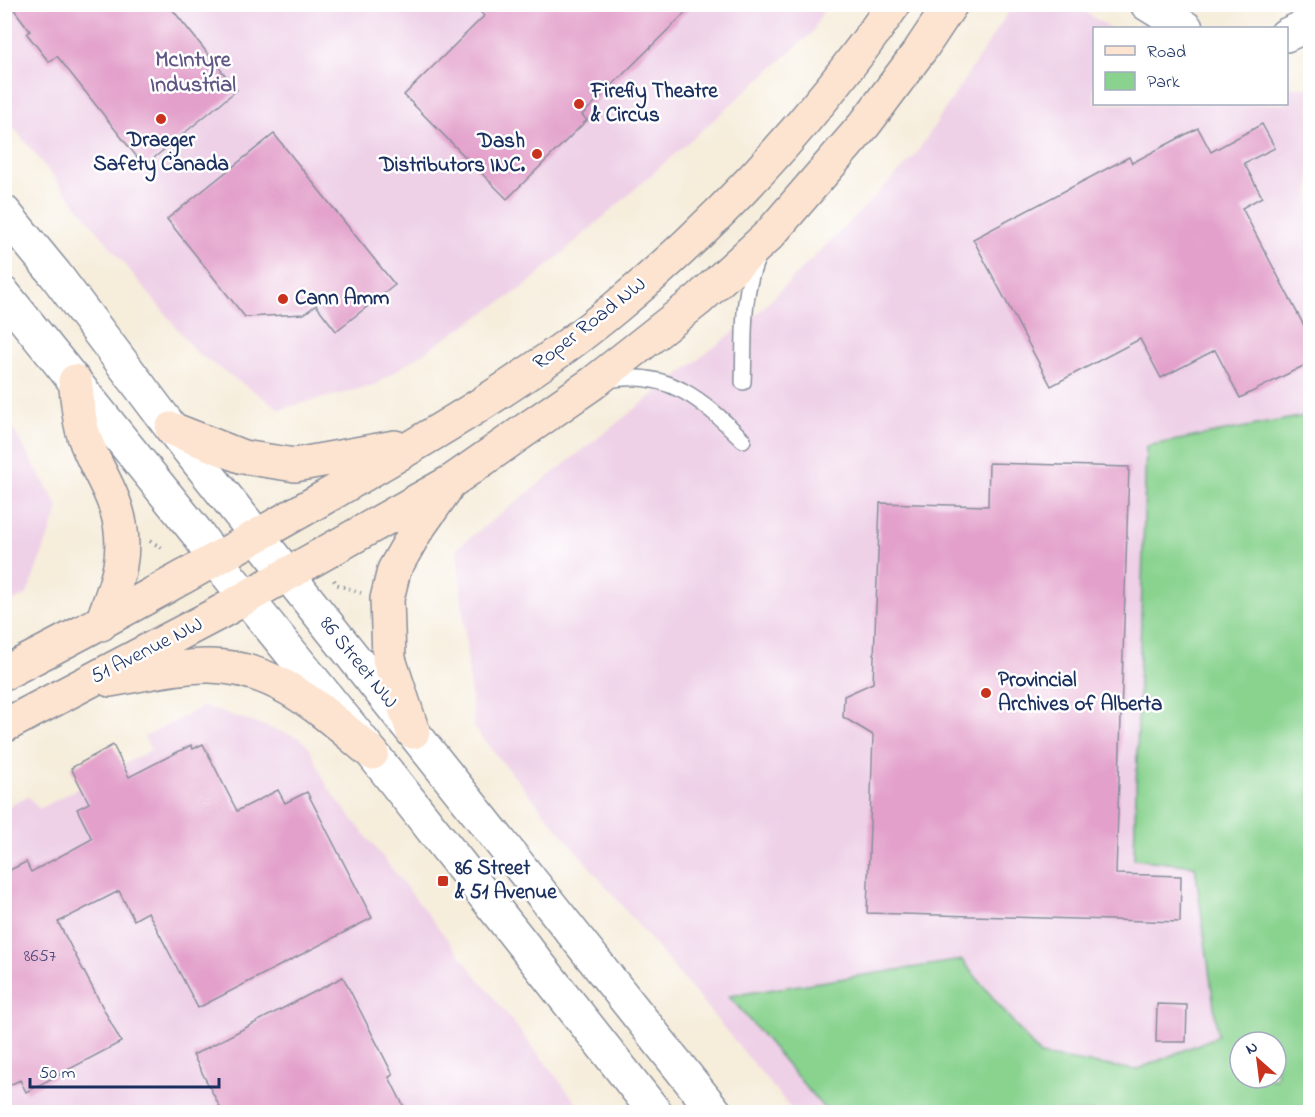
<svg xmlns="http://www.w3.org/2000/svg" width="1315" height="1117" font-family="'Indie Flower',sans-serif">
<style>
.built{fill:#eed0e7;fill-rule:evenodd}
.green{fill:#89d38f;stroke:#528176;stroke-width:1.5;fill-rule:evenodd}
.building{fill:#e3a0cb}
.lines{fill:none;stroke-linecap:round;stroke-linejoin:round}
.service-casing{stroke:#888e9c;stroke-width:18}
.tertiary-casing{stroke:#888e9c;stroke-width:36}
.secondary-casing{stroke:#888e9c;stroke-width:36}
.path{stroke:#888e9c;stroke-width:4;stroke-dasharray:1.5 4.5;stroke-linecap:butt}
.service{stroke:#fff;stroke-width:15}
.tertiary{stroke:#fff;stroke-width:33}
.secondary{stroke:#fde4d0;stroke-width:33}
.poi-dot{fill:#c8321e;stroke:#fff;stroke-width:2}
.labels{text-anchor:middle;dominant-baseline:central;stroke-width:5;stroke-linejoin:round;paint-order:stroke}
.number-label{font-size:18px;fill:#4d4b79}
.poi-label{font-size:21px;font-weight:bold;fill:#1b2f5e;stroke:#fff;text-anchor:start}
.street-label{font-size:21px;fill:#1b2f5e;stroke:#fff}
.neighbourhood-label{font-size:22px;font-weight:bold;fill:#615784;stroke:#fff}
</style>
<rect width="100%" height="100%" fill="#fff"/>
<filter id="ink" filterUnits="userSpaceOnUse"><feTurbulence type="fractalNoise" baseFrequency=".0167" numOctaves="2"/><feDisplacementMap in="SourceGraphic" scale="12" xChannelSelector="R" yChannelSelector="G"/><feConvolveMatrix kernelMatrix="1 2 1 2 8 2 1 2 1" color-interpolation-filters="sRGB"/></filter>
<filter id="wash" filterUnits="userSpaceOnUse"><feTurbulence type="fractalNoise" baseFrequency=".008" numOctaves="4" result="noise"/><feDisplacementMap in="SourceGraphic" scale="24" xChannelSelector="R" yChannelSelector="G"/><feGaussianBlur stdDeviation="1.35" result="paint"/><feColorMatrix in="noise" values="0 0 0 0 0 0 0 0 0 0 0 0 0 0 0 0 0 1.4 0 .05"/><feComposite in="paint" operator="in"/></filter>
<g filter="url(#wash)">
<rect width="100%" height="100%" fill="#f6eddb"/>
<path class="built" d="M 4,5 L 826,5 L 812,33 L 524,287 L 374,385 L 280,409 L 197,353 L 5,117 Z
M 1013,5 L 1074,5 L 1110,28 L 1094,28 L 1094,104 L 1286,104 L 1287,87 L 1310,87 L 1310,1112 L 794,1112 L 474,728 L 457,548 L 758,313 L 914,157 ZM 1240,1042 L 1276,1042 L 1276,1078 L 1240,1078 Z
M 5,415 L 59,508 L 27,594 L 5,606 Z
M 204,706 L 300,738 L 309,747 L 328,788 L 584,1112 L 5,1112 L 4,809 L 28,796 L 39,809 L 151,750 L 144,737 Z"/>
<path class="green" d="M 1310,412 L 1310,1106 L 1301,1112 L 827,1112 L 729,996 L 962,960 L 1040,1055 L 1136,1070 L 1218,1036 L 1195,866 L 1134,859 L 1146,446 L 1304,416 ZM 1240,1042 L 1276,1042 L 1276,1078 L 1240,1078 Z"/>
<g id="blocks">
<path class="building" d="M 10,4 L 168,4 L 237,90 L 144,166 L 57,56 L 49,62 L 27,34 L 30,31 Z
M 473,4 L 694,4 L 582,115 L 587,120 L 507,199 L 404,95 L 484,16 Z
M 1262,124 L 1275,148 L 1244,163 L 1262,197 L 1242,208 L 1311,339 L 1311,362 L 1240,398 L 1215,350 L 1161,378 L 1140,339 L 1051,386 L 973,239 L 1129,157 L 1132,163 L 1198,128 L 1211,152 Z
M 274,134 L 395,285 L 336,331 L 316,305 L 304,314 L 245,317 L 167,219 Z
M 989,463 L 1129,467 L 1116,874 L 1181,876 L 1180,922 L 867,913 L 873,735 L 843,717 L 844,696 L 873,683 L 880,503 L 988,506 Z
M 203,744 L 237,811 L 278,790 L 285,803 L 307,792 L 372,918 L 198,1008 L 148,912 L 134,920 L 119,891 L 58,922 L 121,1042 L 26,1092 L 20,1080 L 4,1088 L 4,873 L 26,862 L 31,872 L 92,839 L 77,809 L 89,803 L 71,768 L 113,745 L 129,777 L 191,745 L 193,749 Z
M 343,977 L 393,1075 L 389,1077 L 407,1113 L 223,1113 L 193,1055 Z
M 1157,1004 L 1187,1005 L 1186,1042 L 1156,1042 Z"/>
</g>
</g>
<g filter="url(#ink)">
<use href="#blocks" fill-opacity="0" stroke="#888e9c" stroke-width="1.5"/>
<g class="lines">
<g class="service-casing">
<path id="service" d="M 608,380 C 668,369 703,400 743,440
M 743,382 C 745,341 740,293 759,255"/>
</g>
<g class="tertiary-casing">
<path id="tertiary" d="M 1147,4 L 1186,28
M 1286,35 L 1310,24
M 4,212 L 55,274 L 172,429 L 715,1112
M 4,294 L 197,533 L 215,559 L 372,753 L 655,1112"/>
</g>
<g class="secondary-casing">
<path id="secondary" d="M 75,381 C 78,399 78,419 84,436 C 92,461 108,483 116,508 C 130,551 117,584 101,624
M 172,429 L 243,457 L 295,465 L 395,447
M 4,673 C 114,617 220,557 327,496 C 426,439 527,381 615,308 C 722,219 815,118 894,4
M 110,680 C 140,675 181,665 210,666 C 278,667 323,712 372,753
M 4,726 L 217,614 L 452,481 L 593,383 L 698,300 L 769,235 L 865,124 L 921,49 L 951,4
M 413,732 L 389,659 L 387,599 L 394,570 L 416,531 L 445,490"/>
</g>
<path class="path" d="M 150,541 L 162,548
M 334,580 L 336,584 L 361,593"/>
<use href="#service" class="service"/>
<use href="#tertiary" class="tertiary"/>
<use href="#secondary" class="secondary"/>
</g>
</g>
<g class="poi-dot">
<circle cx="579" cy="104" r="6"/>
<circle cx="161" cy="119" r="6"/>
<circle cx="537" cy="154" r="6"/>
<circle cx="283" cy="299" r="6"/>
<circle cx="986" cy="693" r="6"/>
<rect x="437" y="875" width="12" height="12" rx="3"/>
</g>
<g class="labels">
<g class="number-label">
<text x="40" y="957">8657</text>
</g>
<g class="poi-label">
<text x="591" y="92">Firefly Theatre<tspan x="591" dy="24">&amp; Circus</tspan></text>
<text x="161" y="141" text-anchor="middle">Draeger<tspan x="161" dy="24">Safety Canada</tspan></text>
<text x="525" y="142" text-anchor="end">Dash<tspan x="525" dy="24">Distributors INC.</tspan></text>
<text x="295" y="299">Cann Amm</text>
<text x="998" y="681">Provincial<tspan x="998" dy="24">Archives of Alberta</tspan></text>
<text x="455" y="869">86 Street<tspan x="455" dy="24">&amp; 51 Avenue</tspan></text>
</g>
<g class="street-label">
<text transform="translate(590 324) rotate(-38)">Roper Road NW</text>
<text transform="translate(147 651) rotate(-27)">51 Avenue NW</text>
<text transform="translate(358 663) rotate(51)">86 Street NW</text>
</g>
<g class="neighbourhood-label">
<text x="193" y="61">McIntyre<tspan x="193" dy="25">Industrial</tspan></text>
</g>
</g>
<rect width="1315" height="1117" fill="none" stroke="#fff" stroke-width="24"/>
<rect x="1093" y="27" width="195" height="78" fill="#ffffff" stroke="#a4acbf" stroke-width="1.5"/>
<rect x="1105" y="46" width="30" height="9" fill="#fde4d0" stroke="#a4acbf" stroke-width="1.5"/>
<text x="1147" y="57" font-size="18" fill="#1b2f5e">Road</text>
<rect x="1105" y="72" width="30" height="18" fill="#89d38f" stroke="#a4acbf" stroke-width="1.5"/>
<text x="1147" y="87" font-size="18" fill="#1b2f5e">Park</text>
<g transform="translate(1258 1060) rotate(332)"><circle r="28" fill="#ffffff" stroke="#a4acbf" stroke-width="1.5"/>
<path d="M0-4.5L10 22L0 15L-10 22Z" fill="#c8321e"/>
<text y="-9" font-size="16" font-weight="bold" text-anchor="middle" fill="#1b2f5e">N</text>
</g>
<path d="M30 1078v9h189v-9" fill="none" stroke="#1b2f5e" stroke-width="3"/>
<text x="39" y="1078" font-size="18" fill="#1b2f5e" stroke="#ffffff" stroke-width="4.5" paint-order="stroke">50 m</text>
</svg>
